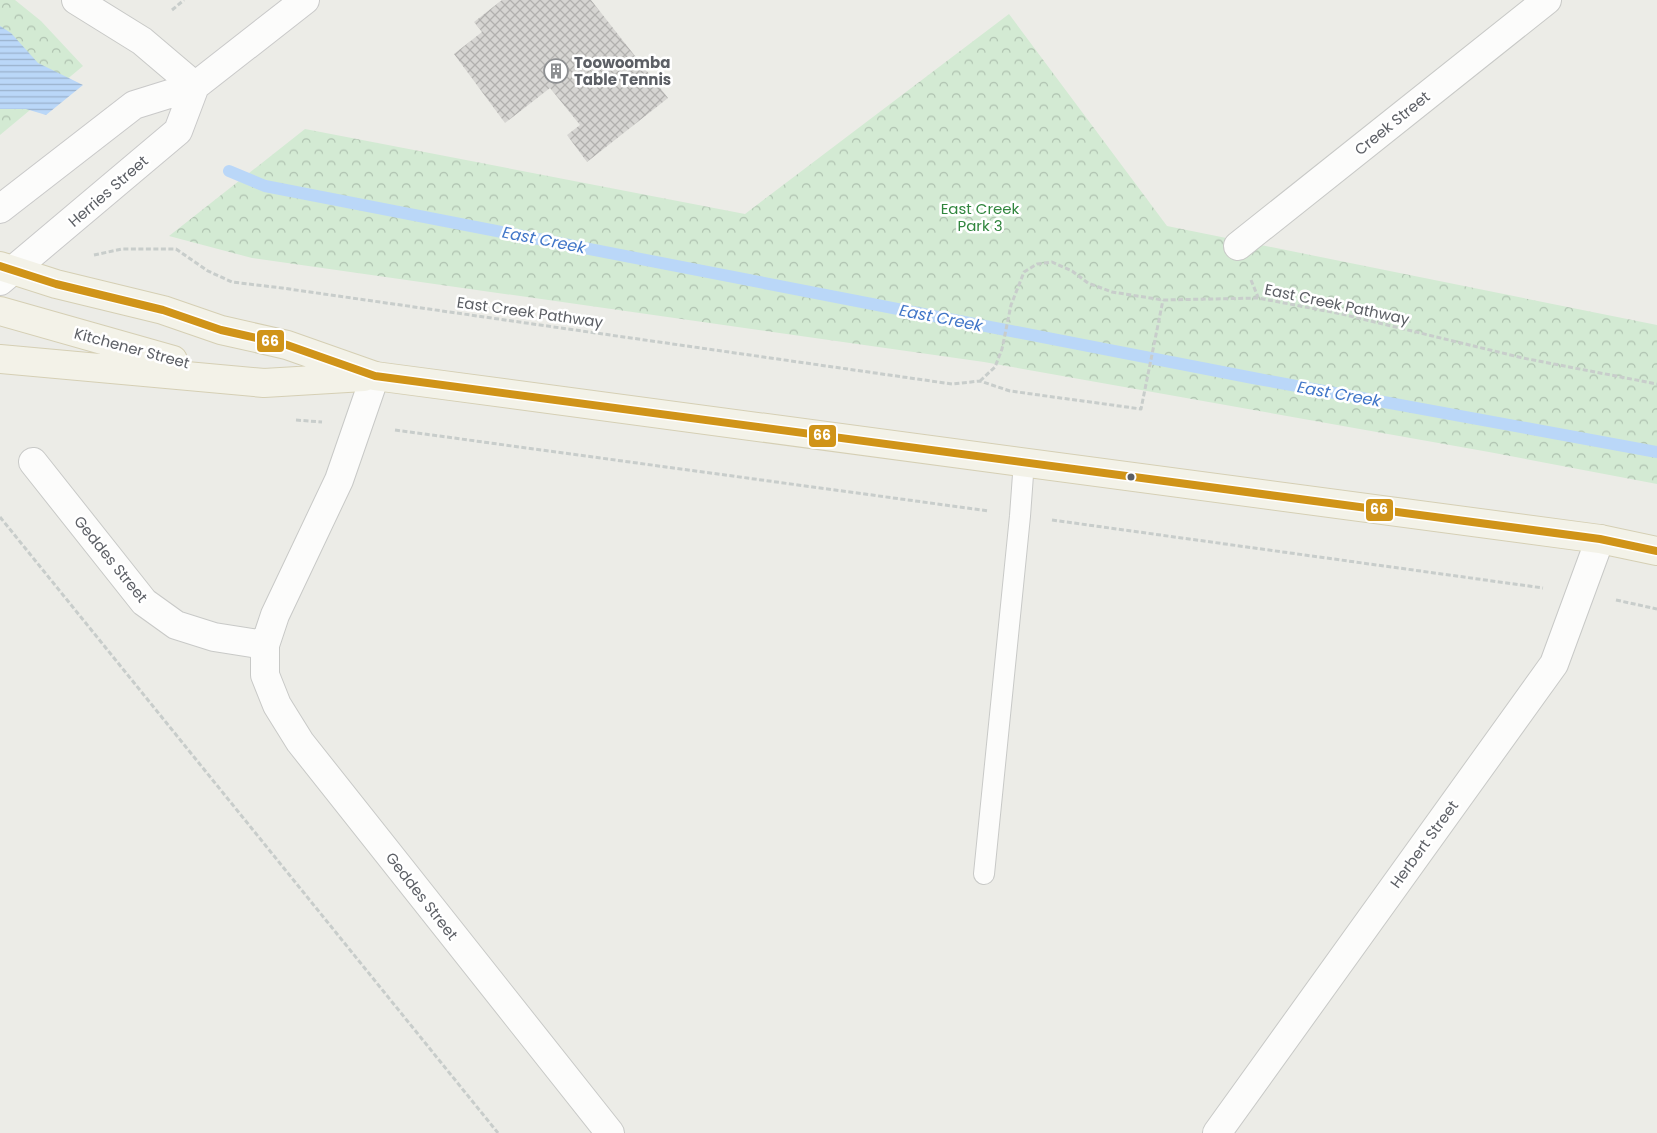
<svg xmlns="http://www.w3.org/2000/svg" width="1657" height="1133" font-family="Poppins,sans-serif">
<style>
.park{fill:url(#park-crowns)}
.water{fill:url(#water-rules)}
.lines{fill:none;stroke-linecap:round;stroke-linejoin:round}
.stream{stroke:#bad7f8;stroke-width:12}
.building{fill:url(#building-cross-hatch)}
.lane-casing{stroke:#c8c9c7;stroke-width:22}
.street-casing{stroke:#c8c9c7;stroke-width:30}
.secondary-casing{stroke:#c9c9c9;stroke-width:30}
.primary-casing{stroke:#d5cfb4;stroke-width:30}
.path{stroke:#c8cdcb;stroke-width:3;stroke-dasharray:5 2.5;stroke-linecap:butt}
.lane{stroke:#fcfcfb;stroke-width:20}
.street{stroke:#fcfcfb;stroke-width:28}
.secondary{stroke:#fcfcfb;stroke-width:28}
.primary{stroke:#f3f2e8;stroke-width:28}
.bus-1-casing{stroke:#fff;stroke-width:11}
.bus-1{stroke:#d09419;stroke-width:8}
.bus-dot{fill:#5c5f65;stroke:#fff;stroke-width:2}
.labels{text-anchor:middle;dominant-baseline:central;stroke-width:5;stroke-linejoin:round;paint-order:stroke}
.poi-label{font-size:15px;font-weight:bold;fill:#5c5f65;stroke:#fff;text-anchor:start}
.street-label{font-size:15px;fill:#5c5f65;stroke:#fff}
.park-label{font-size:15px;fill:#31863e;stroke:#fff}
.water-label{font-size:16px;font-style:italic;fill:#4176c8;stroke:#fff}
.line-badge{stroke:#fff;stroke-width:2}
.badge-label{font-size:14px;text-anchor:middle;font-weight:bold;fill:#fff}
</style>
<defs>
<pattern id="park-crowns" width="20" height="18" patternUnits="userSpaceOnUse" patternTransform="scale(1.25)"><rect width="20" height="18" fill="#d3ead3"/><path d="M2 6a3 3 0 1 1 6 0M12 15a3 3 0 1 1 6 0" fill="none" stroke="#aec1af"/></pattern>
<pattern id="water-rules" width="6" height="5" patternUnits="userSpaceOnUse" patternTransform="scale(1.25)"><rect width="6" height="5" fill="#bad7f8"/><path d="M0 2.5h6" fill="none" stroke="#9ab2cc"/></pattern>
<pattern id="building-cross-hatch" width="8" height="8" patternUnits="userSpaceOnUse" patternTransform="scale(1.25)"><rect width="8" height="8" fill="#d6d5d2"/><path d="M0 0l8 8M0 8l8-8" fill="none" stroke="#b1b0ae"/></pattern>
</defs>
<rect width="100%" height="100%" fill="#ecece7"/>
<path class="park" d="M 0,0 L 15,0 L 41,21 L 83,66 L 0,135 Z
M 1009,14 L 1167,226 L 1657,325 L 1657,484 L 1489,452 L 984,362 L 252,258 L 169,236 L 305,129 L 745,214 Z"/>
<path class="water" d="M 0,26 L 11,33 L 38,63 L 83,85 L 46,115 L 26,109 L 0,109 Z"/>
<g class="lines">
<path class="stream" d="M 229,171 L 265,186 L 1253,378 L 1657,452"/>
</g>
<path class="building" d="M 502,0 L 591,0 L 668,98 L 587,162 L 567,135 L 580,125 L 550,88 L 505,123 L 454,54 L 482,32 L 474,22 Z"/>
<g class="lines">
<g class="lane-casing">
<path id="lane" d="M 984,874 L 1020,516 L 1024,461"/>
</g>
<g class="street-casing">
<path id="street" d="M 76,0 L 142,41 L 195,86
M 1238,246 L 1547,0
M 375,376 L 339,480 L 275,615 L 265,645 L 265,675 L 277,705 L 300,742 L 610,1133
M 33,462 L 144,602 L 176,625 L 214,637 L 265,645
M 1217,1133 L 1554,664 L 1600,539"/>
</g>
<g class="secondary-casing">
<path id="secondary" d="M 0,209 L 134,105 L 195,86 L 305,0
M 0,281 L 178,131 L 195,86"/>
</g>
<g class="primary-casing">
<path id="primary" d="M 0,266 L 56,284 L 163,310 L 221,330 L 287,345 L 375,376 L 1600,539 L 1657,551
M 0,311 L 173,360
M 0,359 L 264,383 L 364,377"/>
</g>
<path class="path" d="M 172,10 L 184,0
M 94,255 L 122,249 L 176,249 L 208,271 L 232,282 L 282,288 L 952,384 L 980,381 L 1010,391 L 1141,409 L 1163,300
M 1251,280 L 1258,297
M 980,381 L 995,367 L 1002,349 L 1011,305 L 1024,272 L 1037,264 L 1052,262 L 1072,271 L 1088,283 L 1112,292 L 1163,300 L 1258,298 L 1342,314 L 1523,358 L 1657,384
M 296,420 L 322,422
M 395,430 L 989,511
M 0,517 L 498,1133
M 1052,520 L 1543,588
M 1616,600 L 1657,609"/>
<use href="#lane" class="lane"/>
<use href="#street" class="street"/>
<use href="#secondary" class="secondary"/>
<use href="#primary" class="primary"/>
<g class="bus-1-casing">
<path id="bus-1" d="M 0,266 L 56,284 L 163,310 L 221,330 L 287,345 L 375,376 L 1600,539 L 1657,551"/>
</g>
<use href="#bus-1" class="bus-1"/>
</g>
<defs>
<g id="building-ring" transform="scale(1.25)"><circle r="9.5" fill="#fff" stroke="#8e9092" stroke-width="1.5"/><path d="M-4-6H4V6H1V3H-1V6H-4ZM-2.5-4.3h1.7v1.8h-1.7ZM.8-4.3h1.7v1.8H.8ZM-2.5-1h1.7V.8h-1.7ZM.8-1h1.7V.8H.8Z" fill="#8e9092"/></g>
</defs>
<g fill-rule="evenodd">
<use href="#building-ring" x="556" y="71"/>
</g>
<circle class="bus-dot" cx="1131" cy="477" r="4.5"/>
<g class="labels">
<g class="poi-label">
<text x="574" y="62">Toowoomba<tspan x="574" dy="17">Table Tennis</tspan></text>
</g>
<g class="street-label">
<text transform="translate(1392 123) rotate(-39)">Creek Street</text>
<text transform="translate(108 191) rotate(-41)">Herries Street</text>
<text transform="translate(1337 304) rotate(12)">East Creek Pathway</text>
<text transform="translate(530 312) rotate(8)">East Creek Pathway</text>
<text transform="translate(132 348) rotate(15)">Kitchener Street</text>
<text transform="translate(111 559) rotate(51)">Geddes Street</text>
<text transform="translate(1424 844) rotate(-54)">Herbert Street</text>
<text transform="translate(422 896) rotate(52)">Geddes Street</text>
</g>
<g class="park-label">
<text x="980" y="208">East Creek<tspan x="980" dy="17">Park 3</tspan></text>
</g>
<g class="water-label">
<text transform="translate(544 240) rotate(11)">East Creek</text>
<text transform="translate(941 318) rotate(11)">East Creek</text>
<text transform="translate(1339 394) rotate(10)">East Creek</text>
</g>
</g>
<g class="line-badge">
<rect x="256" y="329" width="29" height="24" rx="5" fill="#d09419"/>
<rect x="808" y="424" width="29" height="24" rx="5" fill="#d09419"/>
<rect x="1365" y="498" width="29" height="24" rx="5" fill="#d09419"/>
</g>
<g class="badge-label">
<text x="270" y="346">66</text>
<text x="822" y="440">66</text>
<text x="1379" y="514">66</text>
</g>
</svg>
